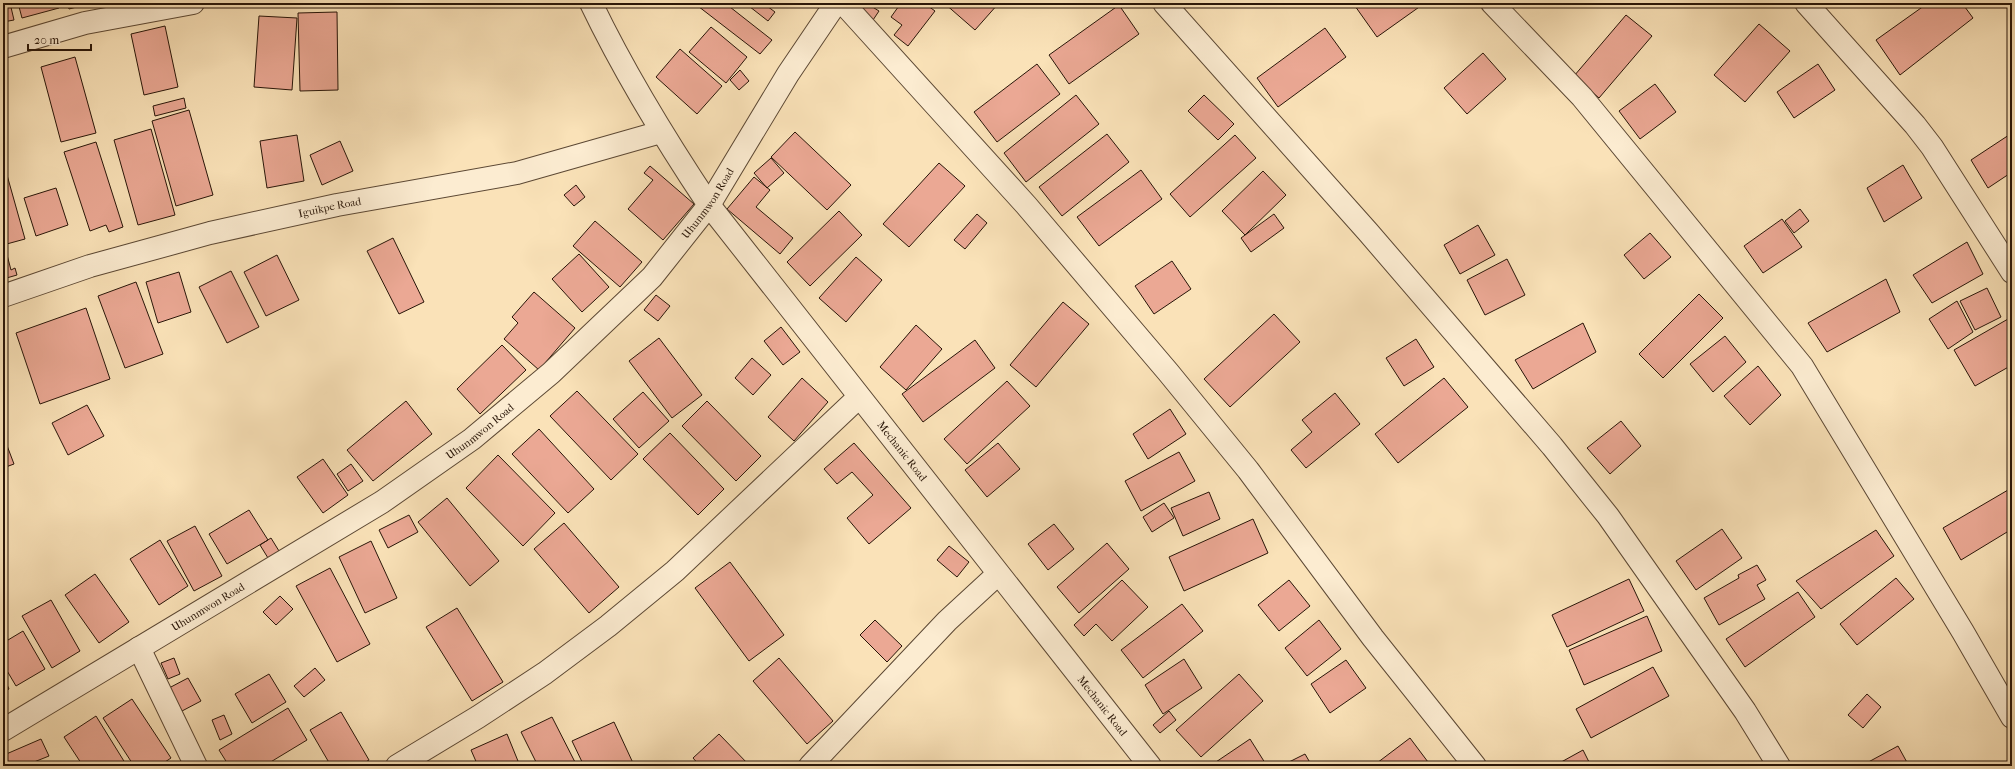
<svg xmlns="http://www.w3.org/2000/svg" width="2015" height="769" font-family="'IM FELL French Canon',serif">
<style>
.building{fill:#eba894;stroke:#281508}
.lines{fill:none;stroke-linecap:round;stroke-linejoin:round}
.street-casing{stroke:#5c4834;stroke-width:24}
.street{stroke:#fcecd1;stroke-width:22}
.labels{text-anchor:middle;dominant-baseline:central;stroke-width:4;stroke-linejoin:round;paint-order:stroke}
.street-label{font-size:11px;fill:#281508;stroke:#fcecd1}
</style>
<rect width="100%" height="100%" fill="#fae2b8"/>
<filter id="stains"><feTurbulence type="fractalNoise" baseFrequency=".005" numOctaves="4"/><feColorMatrix values="0 0 0 0 .2 0 0 0 0 .09 0 0 0 0 .02 0 0 0 .5 -.17"/></filter>
<radialGradient id="worn" r=".72"><stop offset=".6" stop-color="#630" stop-opacity="0"/><stop offset="1" stop-color="#630" stop-opacity=".3"/></radialGradient>
<path class="building" d="M 3,3 L 10,3 L 14,20 L 3,22 Z
M 18,3 L 57,3 L 59,8 L 22,18 Z
M 67,3 L 92,3 L 69,9 Z
M 694,3 L 733,3 L 730,7 L 772,40 L 760,54 Z
M 745,3 L 763,3 L 775,12 L 768,21 Z
M 866,3 L 879,11 L 873,20 L 860,12 Z
M 901,3 L 924,3 L 935,11 L 908,46 L 894,35 L 902,25 L 891,17 Z
M 944,3 L 997,3 L 998,4 L 975,30 Z
M 1359,3 L 1421,3 L 1422,5 L 1377,37 L 1355,6 Z
M 1928,3 L 1962,3 L 1973,18 L 1900,75 L 1876,40 Z
M 1119,5 L 1139,34 L 1069,84 L 1049,55 Z
M 337,12 L 338,90 L 300,91 L 298,13 Z
M 1626,15 L 1652,36 L 1599,98 L 1574,76 Z
M 259,16 L 297,18 L 292,90 L 254,87 Z
M 1759,24 L 1790,51 L 1745,102 L 1714,75 Z
M 165,26 L 178,87 L 144,95 L 131,34 Z
M 711,27 L 747,57 L 726,83 L 689,52 Z
M 1325,28 L 1346,57 L 1278,107 L 1257,78 Z
M 680,49 L 722,86 L 697,114 L 656,77 Z
M 1483,53 L 1506,79 L 1467,114 L 1444,88 Z
M 75,57 L 96,133 L 61,142 L 41,67 Z
M 1037,64 L 1060,94 L 997,142 L 974,112 Z
M 1818,64 L 1835,90 L 1794,118 L 1777,92 Z
M 740,70 L 749,81 L 739,90 L 730,80 Z
M 1655,84 L 1676,112 L 1640,139 L 1619,111 Z
M 1076,95 L 1099,124 L 1026,182 L 1004,153 Z
M 1204,95 L 1234,124 L 1218,140 L 1188,111 Z
M 184,98 L 186,108 L 155,116 L 153,106 Z
M 189,110 L 213,195 L 176,206 L 152,121 Z
M 151,129 L 175,215 L 138,225 L 114,140 Z
M 795,132 L 851,185 L 827,210 L 771,157 Z
M 2012,133 L 2012,172 L 1988,188 L 1971,160 Z
M 1107,134 L 1129,162 L 1062,216 L 1039,187 Z
M 297,135 L 304,181 L 267,188 L 260,141 Z
M 1235,135 L 1256,158 L 1190,217 L 1170,194 Z
M 340,141 L 353,171 L 322,185 L 310,155 Z
M 96,142 L 123,227 L 109,232 L 106,225 L 90,231 L 64,152 Z
M 771,158 L 784,173 L 767,188 L 754,173 Z
M 939,163 L 965,186 L 909,247 L 883,224 Z
M 1903,165 L 1922,198 L 1884,222 L 1867,188 Z
M 650,166 L 694,204 L 663,240 L 628,209 L 653,180 L 644,173 Z
M 1141,170 L 1162,199 L 1099,246 L 1077,217 Z
M 1263,171 L 1286,195 L 1245,235 L 1222,211 Z
M 7,175 L 25,239 L 3,245 L 3,176 Z
M 754,177 L 770,190 L 756,207 L 793,238 L 780,254 L 727,209 Z
M 576,185 L 585,197 L 574,206 L 564,195 Z
M 56,188 L 68,225 L 36,236 L 24,198 Z
M 1800,209 L 1809,221 L 1794,233 L 1785,221 Z
M 839,211 L 862,235 L 810,286 L 787,262 Z
M 977,214 L 987,223 L 965,249 L 954,240 Z
M 1274,214 L 1284,228 L 1251,252 L 1241,238 Z
M 1782,219 L 1802,247 L 1763,273 L 1744,246 Z
M 595,221 L 642,262 L 620,287 L 573,246 Z
M 1478,225 L 1495,255 L 1460,274 L 1444,245 Z
M 1650,233 L 1671,257 L 1644,279 L 1624,255 Z
M 393,238 L 424,302 L 399,314 L 367,251 Z
M 1967,242 L 1983,274 L 1932,303 L 1913,275 Z
M 6,251 L 11,270 L 15,268 L 17,275 L 3,279 L 3,252 Z
M 579,254 L 609,287 L 582,312 L 552,279 Z
M 277,255 L 299,300 L 266,316 L 244,272 Z
M 856,257 L 882,280 L 846,322 L 819,298 Z
M 1507,259 L 1525,295 L 1485,315 L 1467,280 Z
M 1172,261 L 1191,289 L 1154,314 L 1135,286 Z
M 231,271 L 259,327 L 227,343 L 199,287 Z
M 179,272 L 191,312 L 158,323 L 146,282 Z
M 1886,279 L 1900,312 L 1827,352 L 1808,323 Z
M 136,282 L 163,354 L 125,368 L 98,296 Z
M 1987,288 L 2001,317 L 1975,330 L 1960,301 Z
M 534,292 L 575,328 L 539,370 L 504,339 L 518,323 L 512,317 Z
M 1699,294 L 1723,318 L 1663,378 L 1639,354 Z
M 656,295 L 670,306 L 658,321 L 644,310 Z
M 1957,301 L 1973,332 L 1948,349 L 1929,319 Z
M 1063,302 L 1089,324 L 1036,387 L 1010,365 Z
M 86,308 L 110,379 L 40,404 L 16,333 Z
M 1274,314 L 1300,342 L 1230,407 L 1204,379 Z
M 2008,319 L 2012,326 L 2012,365 L 1975,386 L 1954,350 Z
M 1583,323 L 1596,352 L 1533,389 L 1515,360 Z
M 916,325 L 942,349 L 906,390 L 880,367 Z
M 781,327 L 800,352 L 783,365 L 764,341 Z
M 1725,336 L 1746,362 L 1713,392 L 1690,364 Z
M 659,338 L 702,395 L 672,418 L 629,361 Z
M 1416,339 L 1434,367 L 1404,386 L 1386,358 Z
M 975,340 L 995,368 L 923,422 L 902,394 Z
M 502,345 L 526,370 L 480,414 L 457,389 Z
M 752,358 L 771,375 L 753,395 L 735,378 Z
M 1758,366 L 1781,395 L 1750,425 L 1724,396 Z
M 802,378 L 828,402 L 794,441 L 768,417 Z
M 1444,378 L 1468,407 L 1398,463 L 1375,434 Z
M 1007,381 L 1030,406 L 967,464 L 944,439 Z
M 3,384 L 7,404 L 3,405 Z
M 577,391 L 638,454 L 611,480 L 550,416 Z
M 643,392 L 669,421 L 639,448 L 613,419 Z
M 1335,393 L 1360,424 L 1306,468 L 1291,450 L 1312,432 L 1302,420 Z
M 406,401 L 432,434 L 373,481 L 347,450 Z
M 707,401 L 761,456 L 736,481 L 682,426 Z
M 87,405 L 104,436 L 68,455 L 52,423 Z
M 1170,409 L 1186,434 L 1148,459 L 1133,434 Z
M 1621,421 L 1641,446 L 1610,474 L 1587,448 Z
M 539,429 L 594,489 L 568,513 L 512,454 Z
M 670,433 L 724,489 L 698,515 L 643,459 Z
M 3,435 L 14,464 L 3,468 Z
M 854,443 L 911,508 L 869,544 L 847,518 L 873,495 L 852,472 L 837,484 L 824,469 Z
M 998,443 L 1020,469 L 987,497 L 965,470 Z
M 1179,452 L 1195,481 L 1141,511 L 1125,481 Z
M 498,455 L 555,513 L 523,546 L 466,488 Z
M 323,459 L 348,495 L 323,513 L 297,477 Z
M 351,464 L 363,481 L 348,491 L 337,474 Z
M 2008,490 L 2012,498 L 2012,529 L 1961,560 L 1943,528 Z
M 1209,492 L 1220,519 L 1183,536 L 1171,508 Z
M 447,498 L 499,561 L 470,586 L 418,522 Z
M 1164,503 L 1174,518 L 1152,532 L 1143,517 Z
M 249,510 L 268,540 L 227,564 L 209,534 Z
M 409,515 L 418,532 L 388,548 L 379,530 Z
M 1253,519 L 1268,553 L 1184,591 L 1169,557 Z
M 564,523 L 619,587 L 589,613 L 534,549 Z
M 1054,524 L 1074,549 L 1048,570 L 1028,544 Z
M 195,526 L 222,576 L 194,591 L 167,541 Z
M 1722,529 L 1742,558 L 1696,590 L 1676,561 Z
M 1876,530 L 1894,556 L 1821,609 L 1796,581 Z
M 271,538 L 279,551 L 268,558 L 260,545 Z
M 160,540 L 188,586 L 159,605 L 130,559 Z
M 371,541 L 397,598 L 365,613 L 339,557 Z
M 1107,543 L 1129,569 L 1079,613 L 1057,587 Z
M 949,546 L 969,562 L 957,577 L 937,560 Z
M 730,562 L 784,635 L 749,661 L 695,588 Z
M 1757,565 L 1766,580 L 1757,585 L 1765,599 L 1719,625 L 1704,598 L 1739,578 L 1738,575 Z
M 330,568 L 370,644 L 337,662 L 296,586 Z
M 95,574 L 129,622 L 99,643 L 65,595 Z
M 1896,578 L 1914,599 L 1857,645 L 1840,624 Z
M 1629,579 L 1644,611 L 1567,647 L 1552,615 Z
M 1122,580 L 1148,607 L 1112,641 L 1096,624 L 1084,636 L 1074,625 Z
M 1289,580 L 1310,606 L 1279,631 L 1258,605 Z
M 1798,592 L 1815,617 L 1745,667 L 1726,639 Z
M 280,596 L 293,609 L 276,625 L 263,612 Z
M 51,600 L 80,651 L 52,668 L 22,616 Z
M 1182,604 L 1203,631 L 1143,678 L 1121,650 Z
M 457,608 L 503,682 L 472,701 L 426,627 Z
M 1647,616 L 1662,651 L 1584,685 L 1569,650 Z
M 875,620 L 902,646 L 887,662 L 860,635 Z
M 1319,620 L 1341,649 L 1307,676 L 1285,648 Z
M 23,631 L 45,669 L 16,686 L 3,664 L 3,643 Z
M 174,658 L 180,674 L 168,679 L 161,663 Z
M 779,658 L 833,721 L 807,744 L 753,681 Z
M 1184,659 L 1202,688 L 1163,714 L 1145,685 Z
M 1346,660 L 1366,688 L 1330,713 L 1311,684 Z
M 1653,667 L 1669,696 L 1591,738 L 1576,709 Z
M 315,668 L 325,680 L 304,697 L 294,686 Z
M 269,674 L 286,702 L 252,723 L 235,694 Z
M 1239,674 L 1263,701 L 1201,757 L 1176,730 Z
M 3,676 L 9,689 L 3,692 Z
M 188,678 L 201,701 L 182,711 L 169,688 Z
M 1867,694 L 1881,707 L 1863,728 L 1848,715 Z
M 132,699 L 171,758 L 159,766 L 134,766 L 103,718 Z
M 288,708 L 307,740 L 264,766 L 229,766 L 219,750 Z
M 1169,711 L 1176,720 L 1160,733 L 1153,725 Z
M 341,712 L 369,760 L 359,766 L 331,766 L 310,730 Z
M 224,715 L 232,734 L 220,740 L 212,720 Z
M 96,716 L 127,766 L 83,766 L 64,737 Z
M 552,717 L 577,766 L 538,766 L 521,732 Z
M 614,722 L 633,763 L 627,766 L 584,766 L 572,741 Z
M 507,734 L 520,766 L 478,766 L 471,750 Z
M 719,734 L 750,766 L 700,766 L 693,758 Z
M 1410,738 L 1431,766 L 1373,766 Z
M 41,739 L 49,756 L 24,766 L 8,766 L 4,755 Z
M 1250,739 L 1267,766 L 1210,766 Z
M 1898,746 L 1909,766 L 1861,766 Z
M 1583,750 L 1591,766 L 1554,766 Z
M 1305,754 L 1312,766 L 1281,766 Z"/>
<g class="lines">
<g class="street-casing">
<g id="street">
<path id="s1" d="M 591,3 C 625,74 665,139 709,205 L 1150,766"/>
<path d="M 843,3 L 1026,205 L 1168,372 L 1248,470 L 1373,638 L 1475,766"/>
<path d="M 1164,3 L 1368,232 L 1552,446 L 1608,516 L 1745,711 L 1779,766"/>
<path d="M 1492,3 L 1582,97 L 1802,366 L 1963,632 L 2012,717"/>
<path d="M 1806,3 L 1915,125 L 1932,147 L 2012,272"/>
<path d="M 3,47 L 85,23 L 193,3"/>
<path id="s2" d="M 3,296 L 90,266 L 210,233 L 337,205 L 517,173 L 661,132"/>
<path d="M 139,648 L 196,766"/>
<path id="s3" d="M 3,730 L 382,502 L 472,439 L 551,373 L 652,277 L 709,205 L 788,74 L 836,3"/>
<path d="M 397,766 L 478,717 L 545,673 L 608,626 L 675,571 L 859,397"/>
<path d="M 810,766 L 947,621 L 998,574"/>
</g>
</g>
<use href="#street" class="street"/>
</g>
<g class="labels">
<g class="street-label">
<text stroke="none"><textPath href="#s3" startOffset="887">Uhunmwon Road</textPath></text>
<text stroke="none"><textPath href="#s2" startOffset="339">Iguikpe Road</textPath></text>
<text stroke="none"><textPath href="#s3" startOffset="563">Uhunmwon Road</textPath></text>
<text stroke="none"><textPath href="#s1" startOffset="547">Mechanic Road</textPath></text>
<text stroke="none"><textPath href="#s3" startOffset="239">Uhunmwon Road</textPath></text>
<text stroke="none"><textPath href="#s1" startOffset="871">Mechanic Road</textPath></text>
</g>
</g>
<rect width="2015" height="769" fill="none" stroke="#fae2b8" stroke-width="16"/>
<rect x="4" y="4" width="2007" height="761" fill="none" stroke="#281508" stroke-width="2"/>
<rect x="8" y="8" width="1999" height="753" fill="none" stroke="#281508"/>
<path d="M28 44v6h63v-6" fill="none" stroke="#281508" stroke-width="2"/>
<text x="34" y="44" font-size="12" fill="#281508" stroke="#fcecd1" stroke-width="3" paint-order="stroke">20 m</text>
<rect width="100%" height="100%" filter="url(#stains)"/>
<rect width="100%" height="100%" fill="url(#worn)"/>
</svg>
